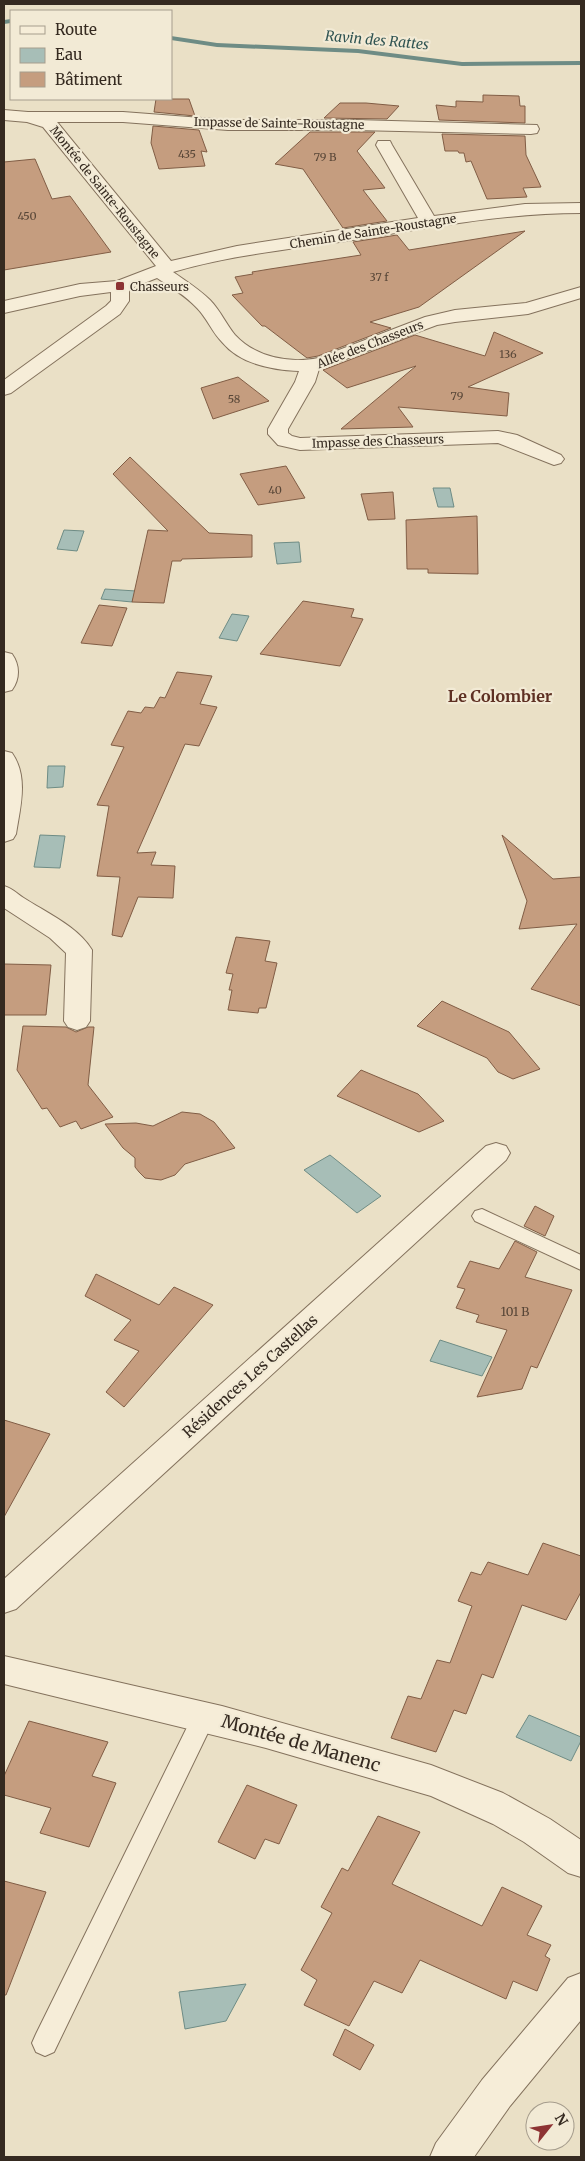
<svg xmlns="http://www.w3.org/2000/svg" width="585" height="2161" font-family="Merriweather,serif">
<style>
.water{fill:#a7beb7;stroke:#6e8c85}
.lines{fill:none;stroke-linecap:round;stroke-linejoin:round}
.stream{fill:#6e8c85;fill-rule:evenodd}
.building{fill:#c59d7f;stroke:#815d45}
.service-casing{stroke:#84725d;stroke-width:2}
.minor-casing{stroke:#84725d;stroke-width:2}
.tertiary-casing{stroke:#84725d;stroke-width:2}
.service{fill:#f6edd8;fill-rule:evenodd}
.minor{fill:#f6edd8;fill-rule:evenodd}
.tertiary{fill:#f6edd8;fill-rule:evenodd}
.poi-dot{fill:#8d3333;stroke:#f2ead5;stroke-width:2}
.labels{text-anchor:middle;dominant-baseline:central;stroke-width:4.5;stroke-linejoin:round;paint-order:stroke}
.far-number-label{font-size:11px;fill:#594738}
.far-street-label{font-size:12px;fill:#352a20;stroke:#f2ead5}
.far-poi-label{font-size:12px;fill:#352a20;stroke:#f2ead5;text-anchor:start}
.number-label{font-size:12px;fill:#594738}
.far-water-label{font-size:14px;font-style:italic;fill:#305452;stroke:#f2ead5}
.street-label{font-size:15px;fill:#352a20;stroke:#f2ead5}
.neighbourhood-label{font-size:16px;font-weight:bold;fill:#5e3023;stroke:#f2ead5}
.near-street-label{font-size:18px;fill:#352a20;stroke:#f2ead5}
</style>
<rect width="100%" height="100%" fill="#eae0c6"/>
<path class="water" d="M 433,488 L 450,488 L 454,507 L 438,507 Z
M 64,530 L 84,531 L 77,551 L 57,549 Z
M 299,542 L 301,562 L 277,564 L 274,543 Z
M 105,589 L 136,591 L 132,602 L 101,599 Z
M 232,614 L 249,616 L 237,641 L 219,638 Z
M 48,766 L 65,766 L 63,787 L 47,788 Z
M 40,835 L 65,836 L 60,868 L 34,867 Z
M 330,1155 L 381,1196 L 357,1213 L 304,1170 Z
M 440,1340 L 492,1357 L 482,1376 L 430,1361 Z
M 529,1715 L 581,1737 L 581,1741 L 571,1761 L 516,1737 Z
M 246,1984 L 226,2021 L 185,2029 L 179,1992 Z"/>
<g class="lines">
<path class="stream" d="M 11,19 L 11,23 L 4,24 L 4,20 Z
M 171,36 L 217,43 L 358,49 L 462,62 L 581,61 L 581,65 L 462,66 L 358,53 L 217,47 L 171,40 Z"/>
</g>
<path class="building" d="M 483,95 L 519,96 L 520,106 L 525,106 L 525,123 L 439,120 L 436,105 L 456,107 L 456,101 L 483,102 Z
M 156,99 L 189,99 L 195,116 L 154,112 Z
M 340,103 L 366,103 L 399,106 L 387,119 L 324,118 Z
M 153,126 L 199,130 L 207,152 L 201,151 L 205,166 L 159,169 L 151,143 Z
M 310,132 L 375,132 L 357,151 L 385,188 L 363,190 L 387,221 L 343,228 L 303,169 L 275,164 Z
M 442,134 L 525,136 L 526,155 L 541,187 L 523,188 L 527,197 L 487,199 L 471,161 L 466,162 L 464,153 L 459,153 L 458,151 L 445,151 Z
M 35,159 L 52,199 L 70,196 L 111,252 L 4,270 L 4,162 Z
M 525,231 L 419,307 L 370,322 L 391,328 L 318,356 L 307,358 L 265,326 L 262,326 L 232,295 L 243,293 L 235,277 L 253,274 L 252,272 L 270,269 L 361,255 L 353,242 L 397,235 L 409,250 Z
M 494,332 L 543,353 L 468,387 L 509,393 L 507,416 L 398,407 L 413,427 L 341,429 L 416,366 L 347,388 L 323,370 L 415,335 L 485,356 Z
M 238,377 L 269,401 L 213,419 L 201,388 Z
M 130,457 L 209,533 L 252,535 L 252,557 L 182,559 L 181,561 L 172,561 L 164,603 L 132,602 L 148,530 L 168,531 L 113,474 Z
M 286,466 L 305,498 L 258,505 L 240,474 Z
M 393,492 L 395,519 L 368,520 L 361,494 Z
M 477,516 L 478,574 L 428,573 L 428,569 L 407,569 L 406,520 Z
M 303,601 L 354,609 L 351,617 L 363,619 L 340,666 L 260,654 Z
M 99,605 L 127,608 L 112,646 L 81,643 Z
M 177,672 L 212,676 L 200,704 L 217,707 L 199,746 L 185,744 L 137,853 L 156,852 L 151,865 L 175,866 L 173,898 L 138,897 L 122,937 L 112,935 L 120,877 L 97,876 L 109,806 L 97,805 L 124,747 L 111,745 L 128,711 L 141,713 L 145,707 L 154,708 L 160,697 L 165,698 Z
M 502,835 L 553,879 L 581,877 L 581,1006 L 531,989 L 577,924 L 519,929 L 527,901 Z
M 236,937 L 270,941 L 265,961 L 277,963 L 266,1008 L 259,1008 L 258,1013 L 228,1010 L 232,990 L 229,990 L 233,974 L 226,973 Z
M 4,964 L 51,965 L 46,1015 L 4,1015 Z
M 442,1001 L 509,1032 L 540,1069 L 513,1079 L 498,1072 L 487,1058 L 417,1026 Z
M 23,1026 L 66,1027 L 76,1032 L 88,1027 L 94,1027 L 88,1085 L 113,1117 L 81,1129 L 76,1121 L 60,1127 L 47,1108 L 42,1109 L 17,1070 Z
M 361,1070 L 418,1094 L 444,1121 L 419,1132 L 337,1096 Z
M 182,1112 L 200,1114 L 214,1122 L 235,1148 L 185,1164 L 175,1175 L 161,1180 L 145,1178 L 139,1172 L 135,1167 L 135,1158 L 123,1148 L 105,1124 L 136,1123 L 153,1126 Z
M 535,1206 L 554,1216 L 545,1236 L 524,1226 Z
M 515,1241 L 537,1252 L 525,1277 L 572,1290 L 537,1368 L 531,1366 L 522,1389 L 477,1397 L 507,1330 L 476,1322 L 479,1315 L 456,1308 L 465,1289 L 457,1287 L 470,1261 L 499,1269 Z
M 96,1274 L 159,1305 L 174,1287 L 213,1305 L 124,1407 L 106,1392 L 139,1351 L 114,1340 L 131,1320 L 85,1296 Z
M 4,1420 L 50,1434 L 4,1517 Z
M 543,1543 L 581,1556 L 581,1592 L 566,1620 L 522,1605 L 493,1678 L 482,1674 L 466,1714 L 454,1710 L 436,1752 L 391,1738 L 408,1696 L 421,1699 L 437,1660 L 450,1663 L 472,1606 L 458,1601 L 471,1572 L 481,1575 L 488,1562 L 528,1575 Z
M 29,1721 L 108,1742 L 92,1776 L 116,1783 L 89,1847 L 40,1833 L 51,1808 L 4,1795 L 4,1776 Z
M 247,1785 L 297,1805 L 279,1844 L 265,1839 L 255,1859 L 218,1842 Z
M 378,1816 L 420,1832 L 392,1884 L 482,1926 L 502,1887 L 542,1906 L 527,1935 L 551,1945 L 545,1956 L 550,1959 L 537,1991 L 513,1981 L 506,1999 L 420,1960 L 402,1993 L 374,1981 L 349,2026 L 304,2005 L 317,1980 L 301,1970 L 332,1913 L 321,1907 L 342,1868 L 348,1871 Z
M 4,1881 L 46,1892 L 6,1995 L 4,1995 Z
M 345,2029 L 374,2045 L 360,2070 L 333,2055 Z"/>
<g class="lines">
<g class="service-casing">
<path id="service" d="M 482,1209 L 581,1255 L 581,1270 L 475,1221 L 472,1216 L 475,1211 Z
M 204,1706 L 212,1709 L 216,1716 L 54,2052 L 45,2056 L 36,2052 L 32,2043 L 36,2034 L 196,1709 Z"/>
</g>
<g class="minor-casing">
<path id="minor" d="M 4,110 L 28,112 L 123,112 L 228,120 L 355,120 L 537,125 L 539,129 L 537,133 L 531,134 L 355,130 L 228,130 L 123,122 L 57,122 L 171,261 L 237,246 L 418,218 L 376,145 L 378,141 L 390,141 L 392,145 L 434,216 L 525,204 L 581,203 L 581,213 C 506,213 433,227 359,239 C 297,249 233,254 173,272 C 186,281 199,289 210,300 C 220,310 226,324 235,335 C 255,357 290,364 318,358 L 425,317 L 455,310 L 526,303 L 581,287 L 581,298 L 528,314 L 455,322 L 437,325 L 319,369 L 315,382 L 288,429 L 288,433 L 292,436 L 300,438 L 498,431 L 517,435 L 561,455 L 564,459 L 561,463 L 554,465 L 498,443 L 300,450 L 278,445 L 268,434 L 268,429 L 295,382 L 299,371 C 272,370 240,364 222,342 C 212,332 207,318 197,308 C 186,296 171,287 157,278 L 129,289 L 129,301 L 120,314 L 11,393 L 4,395 L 4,380 L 106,306 L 111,301 L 111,292 L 80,296 L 4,313 L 4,301 L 80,284 L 117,281 L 156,266 L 43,127 L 27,122 L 4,120 Z
M 4,652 L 12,654 C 20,665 20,679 12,690 L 4,692 Z
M 4,751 L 12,753 C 29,777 20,808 16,834 L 13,839 L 4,842 Z
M 4,886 C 14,889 18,895 27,900 C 49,914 78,927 92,950 L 90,1021 L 86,1027 L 77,1030 L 68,1027 L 64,1021 L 66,953 L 50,938 L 4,908 Z
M 496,1143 L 506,1146 L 510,1153 L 506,1160 L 16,1609 L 4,1613 L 4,1579 L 486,1146 Z
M 581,1973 L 581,2020 L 510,2106 L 474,2157 L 430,2157 L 436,2143 L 482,2080 L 568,1978 Z"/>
</g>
<g class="tertiary-casing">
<path id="tertiary" d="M 4,1656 L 222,1706 L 431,1765 L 503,1793 L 550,1819 L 581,1840 L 581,1877 L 568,1873 L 524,1842 L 493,1824 L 431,1796 L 266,1748 L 4,1684 Z"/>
</g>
<use href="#service" class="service"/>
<use href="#minor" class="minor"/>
<use href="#tertiary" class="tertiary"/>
</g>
<rect class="poi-dot" x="115" y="281" width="10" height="10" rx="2.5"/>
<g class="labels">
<g class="far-number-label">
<text x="187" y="154">435</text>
<text x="325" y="157">79 B</text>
<text x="27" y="216">450</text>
<text x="379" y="277">37 f</text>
<text x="508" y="354">136</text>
<text x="457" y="396">79</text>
<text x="234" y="399">58</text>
<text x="275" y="490">40</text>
</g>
<g class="far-street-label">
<text transform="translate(279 123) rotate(1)">Impasse de Sainte-Roustagne</text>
<text transform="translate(105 192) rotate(51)">Montée de Sainte-Roustagne</text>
<text transform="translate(373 231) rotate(-9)">Chemin de Sainte-Roustagne</text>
<text transform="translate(370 344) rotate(-21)">Allée des Chasseurs</text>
<text transform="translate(378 441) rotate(-2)">Impasse des Chasseurs</text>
</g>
<g class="far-poi-label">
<text x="130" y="286">Chasseurs</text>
</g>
<g class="number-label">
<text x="515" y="1311">101 B</text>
</g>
<g class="far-water-label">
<text transform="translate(377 40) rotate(5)">Ravin des Rattes</text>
</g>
<g class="street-label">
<text transform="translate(250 1376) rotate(-42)">Résidences Les Castellas</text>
</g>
<g class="neighbourhood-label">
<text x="500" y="696">Le Colombier</text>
</g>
<g class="near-street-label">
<text transform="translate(301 1743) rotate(16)">Montée de Manenc</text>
</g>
</g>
<rect width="585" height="2161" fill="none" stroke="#352a20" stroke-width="10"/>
<rect x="10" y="10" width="162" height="90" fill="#f2ead5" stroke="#a69d8d"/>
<rect x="20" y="26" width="25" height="8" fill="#f6edd8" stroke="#a69d8d"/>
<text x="55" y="35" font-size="15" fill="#352a20">Route</text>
<rect x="20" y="48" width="25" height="15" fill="#a7beb7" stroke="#a69d8d"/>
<text x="55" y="60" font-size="15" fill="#352a20">Eau</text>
<rect x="20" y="72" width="25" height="15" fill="#c59d7f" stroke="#a69d8d"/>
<text x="55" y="85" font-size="15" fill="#352a20">Bâtiment</text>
<g transform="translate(550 2126) rotate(60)"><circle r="24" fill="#f2ead5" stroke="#a69d8d"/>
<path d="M0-4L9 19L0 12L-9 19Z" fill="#8d3333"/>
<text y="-8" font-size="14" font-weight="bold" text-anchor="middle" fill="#352a20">N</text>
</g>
</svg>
